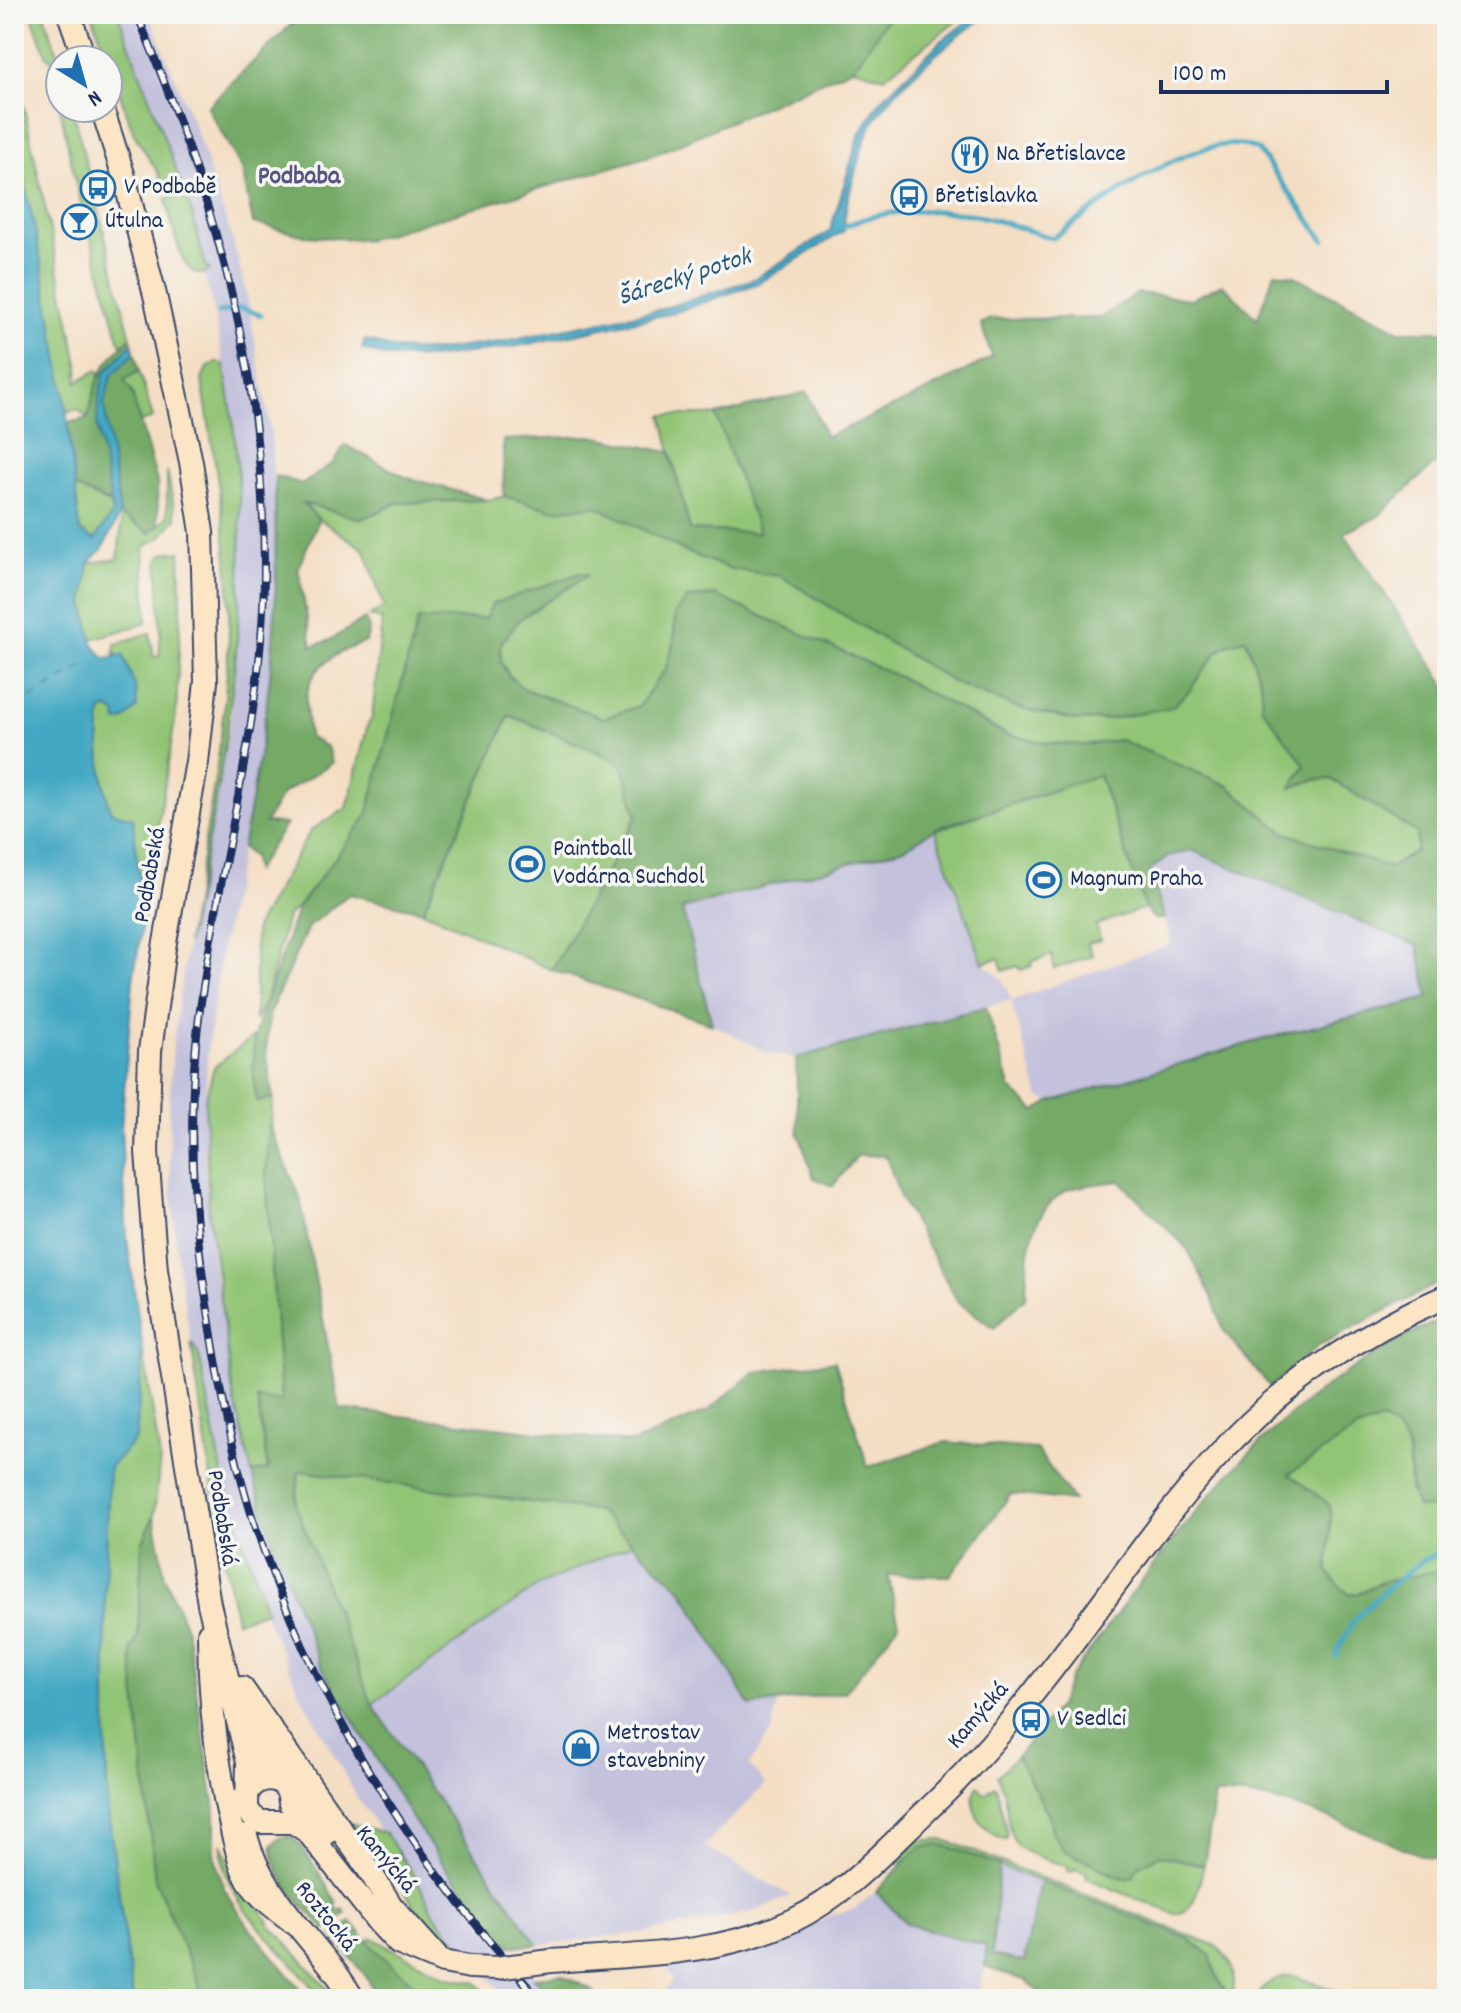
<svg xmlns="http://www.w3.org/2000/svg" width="1461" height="2013" font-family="Dekko,sans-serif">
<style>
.industrial{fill:#c3c1db}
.green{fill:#92c475;stroke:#567a6a;stroke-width:2}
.forest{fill:#75aa66;stroke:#486c62;stroke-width:2}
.water{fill:#43a8c3;stroke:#2f6c90;stroke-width:2}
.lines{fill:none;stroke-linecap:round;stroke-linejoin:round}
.stream{stroke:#43a8c3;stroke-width:5}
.ferry{stroke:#295981;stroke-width:2;stroke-dasharray:10 8;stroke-linecap:butt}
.secondary-casing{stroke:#3c496d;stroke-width:26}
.secondary{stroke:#fce5c4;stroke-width:22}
.rail-casing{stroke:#1b2f5e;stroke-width:8}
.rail{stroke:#f6f6f2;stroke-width:5;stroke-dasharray:15;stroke-linecap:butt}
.secondary-bridge-casing{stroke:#3c496d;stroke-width:26;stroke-linecap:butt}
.secondary-bridge{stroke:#fce5c4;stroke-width:22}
.labels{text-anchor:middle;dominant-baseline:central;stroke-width:7;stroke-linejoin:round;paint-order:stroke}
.poi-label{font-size:24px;fill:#1b2f5e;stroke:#f6f6f2;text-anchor:start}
.street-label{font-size:24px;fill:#1b2f5e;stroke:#f6f6f2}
.neighbourhood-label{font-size:26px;font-weight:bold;fill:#575584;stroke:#f6f6f2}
.water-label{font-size:26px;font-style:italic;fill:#295981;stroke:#f6f6f2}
</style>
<rect width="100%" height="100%" fill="#f6f6f2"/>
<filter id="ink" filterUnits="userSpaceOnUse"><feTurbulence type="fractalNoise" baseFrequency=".0125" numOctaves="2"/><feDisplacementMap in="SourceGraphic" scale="16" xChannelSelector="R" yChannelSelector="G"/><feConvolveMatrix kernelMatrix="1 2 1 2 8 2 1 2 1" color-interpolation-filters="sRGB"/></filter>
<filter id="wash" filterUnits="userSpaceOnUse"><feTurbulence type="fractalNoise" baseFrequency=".006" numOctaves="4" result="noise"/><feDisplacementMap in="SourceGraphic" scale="32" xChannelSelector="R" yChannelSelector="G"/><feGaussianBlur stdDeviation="1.8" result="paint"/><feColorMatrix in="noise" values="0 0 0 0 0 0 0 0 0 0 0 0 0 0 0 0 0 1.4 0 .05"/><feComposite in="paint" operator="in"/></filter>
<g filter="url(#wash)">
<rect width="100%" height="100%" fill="#f4dec3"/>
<path class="industrial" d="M 110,14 L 149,14 L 196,130 L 233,241 L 248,300 L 271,433 L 277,568 L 267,713 L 256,777 L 221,950 L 208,1046 L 205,1105 L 205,1172 L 213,1263 L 243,1435 L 261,1504 L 285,1572 L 358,1728 L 415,1823 L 448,1871 L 553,1999 L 508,1999 L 444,1925 L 357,1797 L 300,1693 L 252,1585 L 209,1443 L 178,1267 L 170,1174 L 169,1104 L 173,1043 L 187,944 L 222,771 L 232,709 L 241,568 L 236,436 L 213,308 L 198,251 Z
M 935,830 L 983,963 L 1001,978 L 1012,1000 L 1172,944 L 1150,870 L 1167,857 L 1190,850 L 1418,946 L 1429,999 L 1264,1039 L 1050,1102 L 1039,1097 L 1011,1000 L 796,1058 L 770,1054 L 712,1024 L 682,910 L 905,848 Z
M 634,1543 L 682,1590 L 750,1706 L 778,1702 L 772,1730 L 749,1765 L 766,1784 L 704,1846 L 791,1896 L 752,1912 L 648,1932 L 538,1945 L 372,1704 L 539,1585 Z
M 999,1865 L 1040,1881 L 1024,1962 L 992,1955 Z
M 876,1892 L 907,1924 L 987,1946 L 985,1967 L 977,1999 L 661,1999 L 673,1980 L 668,1967 L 727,1958 L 760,1950 L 802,1931 L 833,1914 L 852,1910 Z"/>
<path class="green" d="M 31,14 L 44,14 L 60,60 L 60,106 L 51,57 L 47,57 Z
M 92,14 L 118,14 L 191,210 L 206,267 L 210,270 C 182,292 171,218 166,199 L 172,197 L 168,183 L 162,184 L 159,174 L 134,134 Z
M 891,14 L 966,14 L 884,77 L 853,68 Z
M 14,27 L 19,42 L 14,60 L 79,368 L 77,382 L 97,370 L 100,373 L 88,418 L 77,409 L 67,412 L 35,229 L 14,138 Z
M 60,108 L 72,108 L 90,179 L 85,181 L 89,194 L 94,193 L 129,330 L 131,338 L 121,346 L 77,188 Z
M 217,362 L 224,365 C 262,568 229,747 187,944 C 204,842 226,739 229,635 C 232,550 215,464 202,380 L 206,369 Z
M 139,371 L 153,418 L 140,422 L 131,391 L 124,380 Z
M 662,415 L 716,415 L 760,533 L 690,530 Z
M 167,471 L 176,518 L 162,536 L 144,547 L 147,623 L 92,639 L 84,603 L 89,563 L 118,559 L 122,516 L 150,533 L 167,517 Z
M 75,487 L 111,504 L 113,514 L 94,540 L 80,531 Z
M 504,496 L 553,510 L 596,505 L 687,552 L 730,569 L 780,576 L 955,683 L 1018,708 L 1079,721 L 1111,719 L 1172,706 L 1217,652 L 1232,641 L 1247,639 L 1262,687 L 1261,706 L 1305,765 L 1292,786 L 1313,780 L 1331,779 L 1417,833 L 1417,850 L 1390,868 L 1375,865 L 1283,832 L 1227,785 L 1120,740 L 1085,745 L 1047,743 L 1007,735 L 897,676 L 675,613 L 674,641 L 666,668 L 639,706 L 604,719 L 524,689 L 509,676 L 501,662 L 501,643 L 520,619 L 587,575 L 487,618 L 418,621 L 367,816 L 298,907 L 287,916 L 265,1002 L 255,1021 L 255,928 L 311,830 L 347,808 L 368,724 L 372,718 L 382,620 L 370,616 L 384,607 L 365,550 L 319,519 L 301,502 L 362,519 L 397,503 L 488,500 Z
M 167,552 L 180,552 L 181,605 L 176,714 L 143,919 L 133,818 L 111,812 C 102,782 97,742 101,712 L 107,708 L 116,713 L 123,655 L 115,655 L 115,644 L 150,633 L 154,657 L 159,657 L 161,632 L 158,565 L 160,557 Z
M 509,715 L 609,757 L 623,766 L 637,816 L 552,970 L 423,911 Z
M 1099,775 L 1145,908 L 1096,925 L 1101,940 L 1087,943 L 1093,956 L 1054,969 L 1052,955 L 1031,962 L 1032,966 L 1020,970 L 1018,966 L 1003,971 L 999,958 L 983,963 L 935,830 Z
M 254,1036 L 253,1075 L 258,1102 L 273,1098 L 266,1176 L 281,1402 L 257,1399 L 268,1470 L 252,1473 L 233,1394 L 209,1213 L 205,1100 L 214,1067 Z
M 191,1342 L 199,1355 L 223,1477 L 266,1611 L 236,1621 L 218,1526 Z
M 143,1350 L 160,1458 L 154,1516 L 142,1544 L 138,1636 L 155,1879 L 205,1999 L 185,1995 L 167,1999 L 133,1999 L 107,1805 L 105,1589 L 109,1468 L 136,1439 Z
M 1382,1419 C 1415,1438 1408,1459 1410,1492 C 1420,1498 1438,1512 1447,1514 L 1447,1582 L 1443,1575 L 1382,1582 L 1363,1592 L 1350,1595 L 1339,1586 L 1328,1571 L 1331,1516 L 1288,1474 L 1357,1429 Z
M 299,1470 L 598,1511 L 634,1543 L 539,1585 L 372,1704 L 296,1506 Z
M 1017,1756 L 1049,1815 L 1053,1834 C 1072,1847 1110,1883 1132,1877 L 1138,1867 L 1159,1855 L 1204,1865 C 1198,1883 1197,1917 1172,1913 L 1086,1878 L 1087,1873 L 1074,1869 L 1072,1872 L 1067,1871 L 1068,1867 C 1053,1861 1033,1857 1020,1848 C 1004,1838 1010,1794 997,1776 Z
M 978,1786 L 985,1794 L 995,1786 L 997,1789 L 1007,1835 L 1005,1840 C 984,1834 964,1807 978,1786 Z
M 346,1822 L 385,1833 L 417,1880 L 436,1917 L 466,1951 C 422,1942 408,1889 387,1860 C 377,1846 361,1834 346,1822 Z
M 942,1839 L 1214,1945 C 1234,1959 1236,1977 1233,1999 L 1230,1999 L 1218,1980 L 1210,1955 L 1187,1938 L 947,1846 C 930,1842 914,1852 902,1864 L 895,1858 L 918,1841 Z
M 222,1843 L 239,1889 L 246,1887 L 272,1927 L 337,1999 L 322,1999 C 292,1954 218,1905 222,1843 Z
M 372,1938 L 445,1976 L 476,1982 L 484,1991 C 471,1999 451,2003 435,1999 C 418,1995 380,1955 367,1942 Z
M 1289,1976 L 1297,1977 L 1361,1999 L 1258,1999 C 1259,1985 1275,1978 1289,1976 Z"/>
<path class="forest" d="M 302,14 L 891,14 L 853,68 L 656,154 L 366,240 L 306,236 L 253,223 L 242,169 L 207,107 Z
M 1275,272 L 1295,276 L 1400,331 L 1447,331 L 1447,452 L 1379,516 L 1344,533 L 1447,687 L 1447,1279 L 1319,1345 L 1270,1387 L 1224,1331 L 1211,1295 L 1187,1248 L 1120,1181 C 1106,1183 1075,1185 1065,1191 C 1028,1214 1027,1258 1026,1297 L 994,1328 L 958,1302 L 900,1197 L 886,1156 L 858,1155 L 833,1186 L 814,1178 L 798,1131 L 796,1058 L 986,1007 L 1011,1089 L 1035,1111 L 1050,1102 L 1264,1039 L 1429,998 L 1418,946 L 1191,850 L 1167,857 L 1150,870 L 1165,919 L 1154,919 L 1145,908 L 1099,775 L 935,829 L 905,848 L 682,909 L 712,1024 L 552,970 L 637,816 L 623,766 L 602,753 L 509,715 L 423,911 L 349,894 L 308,927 L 269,1014 L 266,1051 L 273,1098 L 257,1102 L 253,1075 L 254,1036 L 298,907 L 367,816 L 418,620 L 486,618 L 492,604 L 580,573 L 588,575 L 520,619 L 501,643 L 501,662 L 509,676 L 524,689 L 604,718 L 639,706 L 666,668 L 674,641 L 675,613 L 688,598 L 715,595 L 897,676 L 1007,735 L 1047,743 L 1085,745 L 1120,740 L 1227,785 L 1283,832 L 1390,868 L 1417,850 L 1417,833 L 1331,779 L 1313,780 L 1291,788 L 1305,765 L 1261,706 L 1262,687 L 1246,639 L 1232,642 L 1217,652 L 1189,691 L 1172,707 L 1111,719 L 1079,721 L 1018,708 L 955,683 L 780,576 L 730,569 L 687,552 L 596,506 L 553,510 L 504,496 L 503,440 L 592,436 L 670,452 L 690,530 L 759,533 L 716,415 L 807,392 L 826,437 L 915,397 L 992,357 L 981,324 L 990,319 L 1100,318 L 1138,293 L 1192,299 L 1222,284 L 1257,319 Z
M 131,338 L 139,371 L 124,380 L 131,390 L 157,482 L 158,526 L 150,533 L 122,516 L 111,504 L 75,487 L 68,423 L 88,418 C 96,379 100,364 131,338 Z
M 345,445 L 405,477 L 488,500 L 397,503 L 362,519 L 303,503 L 319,519 L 298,568 L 312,646 L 328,641 L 365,619 L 369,628 L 366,642 C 341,650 312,664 307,693 C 305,707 308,723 309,737 L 327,747 L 332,763 L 282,794 L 265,823 L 286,824 L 255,871 L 253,857 L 242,848 C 256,780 268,712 273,642 C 278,586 275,531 275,476 L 303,484 L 333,463 Z
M 269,1124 L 300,1198 L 340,1409 L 633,1443 L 708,1411 L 754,1372 L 835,1361 L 868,1467 L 945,1442 L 1036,1449 L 1074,1501 L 1011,1494 L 950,1576 L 888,1575 L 899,1624 L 845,1692 L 750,1706 L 682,1590 L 598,1511 L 299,1471 L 296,1506 L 372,1704 L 538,1945 L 509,1946 L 448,1871 L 415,1823 L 321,1666 L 276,1552 L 252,1473 L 268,1470 L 257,1399 L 281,1401 L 266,1176 Z
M 1447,1318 L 1447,1514 L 1441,1513 L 1435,1507 L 1417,1508 C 1402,1471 1423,1442 1382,1420 L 1357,1429 L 1289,1474 L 1328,1503 L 1331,1516 L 1328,1571 L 1339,1586 L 1350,1595 L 1363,1592 L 1382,1582 L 1436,1571 L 1443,1575 L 1447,1582 L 1447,1861 L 1426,1857 C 1360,1832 1286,1792 1215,1795 L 1204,1865 L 1159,1855 L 1138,1867 L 1133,1877 L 1125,1879 L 1063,1850 L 1053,1834 L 1049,1815 L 1017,1756 L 1059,1706 L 1071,1676 C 1160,1557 1240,1434 1371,1357 C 1395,1342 1420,1327 1447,1318 Z
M 154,1516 L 165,1577 L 186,1628 L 215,1809 L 215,1857 L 224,1889 L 249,1927 L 309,1999 L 205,1999 L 155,1879 L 131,1649 L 138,1636 L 142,1544 Z
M 290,1836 C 303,1842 326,1887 337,1902 L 334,1905 L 338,1911 L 343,1909 L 346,1913 L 326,1930 C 304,1909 273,1878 272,1846 L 279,1838 Z
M 939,1844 L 999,1865 L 992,1955 L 1024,1962 L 1040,1881 L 1187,1938 L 1210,1955 L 1218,1980 L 1230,1999 L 1046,1999 L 1027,1981 L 985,1967 L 986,1946 L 907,1924 L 876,1892 L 914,1852 L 921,1847 Z
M 351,1921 C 375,1952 402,1975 433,1999 L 379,1999 L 365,1975 L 333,1936 Z
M 560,1974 L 593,1990 L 599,1999 L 553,1999 L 534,1978 Z"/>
<path class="water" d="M 977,14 L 988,14 C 951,41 885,92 867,135 C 861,148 858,163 854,176 C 849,194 844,212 844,231 L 759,283 L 673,313 L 519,346 L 431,358 L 387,357 L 362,349 L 365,340 L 394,349 L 432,351 L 499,342 L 662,309 L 754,279 L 830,231 L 860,133 L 881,100 L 940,42 Z
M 14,138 L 35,229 L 63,384 L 80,531 L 94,540 L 113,513 L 97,425 L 99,398 L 104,374 L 132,343 L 134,353 L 111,376 L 104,404 L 120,515 L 101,551 L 89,563 L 84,602 L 93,643 L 104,658 L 123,655 L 135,685 L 137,708 L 123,721 L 117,722 L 116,713 L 107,708 L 101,712 C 97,740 102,784 111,812 L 133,818 L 143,919 L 133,980 L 121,1128 L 127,1239 L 143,1350 L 136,1439 L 109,1468 L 105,1589 L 107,1805 L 133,1999 L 14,1999 Z"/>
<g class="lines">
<path class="stream" d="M 840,229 C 878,208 933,208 974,215 C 1001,220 1027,231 1053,238 C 1098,207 1203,122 1258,150 L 1324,240
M 218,313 L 241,308 L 261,315
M 1335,1656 L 1354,1620 L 1382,1593 L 1423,1560 L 1447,1550"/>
<path class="ferry" d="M 14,708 L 90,662"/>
</g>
</g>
<g filter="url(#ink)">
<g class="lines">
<g class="secondary-casing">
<path id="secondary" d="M 69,14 L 85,60
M 102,108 L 124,177 L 155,295 L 191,462 L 202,532 L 206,682 L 197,762 L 164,948 L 150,1051 L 147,1152 L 156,1270 L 209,1604 L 248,1762 L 247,1808 L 251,1815 L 260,1822 L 293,1822 L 308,1832 L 379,1923 L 398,1943 L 443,1962 L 470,1967
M 209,1633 C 209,1700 217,1769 233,1835 C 237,1848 239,1864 246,1876 C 256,1896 277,1909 294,1923
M 242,1688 L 369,1870 L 395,1912
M 250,1713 L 268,1764 L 284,1785
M 288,1791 L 328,1832
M 246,1795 C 258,1771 289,1775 290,1803
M 246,1836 C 263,1901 321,1943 353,1999
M 387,1901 L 436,1956
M 551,1961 C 632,1955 719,1956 794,1920 C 842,1897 882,1854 920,1817 C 967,1773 1010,1724 1049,1673 C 1105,1602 1155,1525 1216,1458 C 1279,1387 1361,1333 1447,1296"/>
</g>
<use href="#secondary" class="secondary"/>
<g class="rail-casing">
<path id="rail" d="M 137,14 C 213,198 264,363 264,565 C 265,731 212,882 196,1044 C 187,1136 194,1227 209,1317 C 219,1383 231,1449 251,1513 C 311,1698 410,1855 539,1999"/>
</g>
<use href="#rail" class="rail"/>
<g class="secondary-bridge-casing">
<path id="secondary-bridge" d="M 470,1967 L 496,1968 L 551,1961"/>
</g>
<use href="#secondary-bridge" class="secondary-bridge"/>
</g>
</g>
<defs>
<g id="restaurant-ring" transform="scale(1.8)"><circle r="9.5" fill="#f6f6f2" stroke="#1f6fb2" stroke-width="1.5"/><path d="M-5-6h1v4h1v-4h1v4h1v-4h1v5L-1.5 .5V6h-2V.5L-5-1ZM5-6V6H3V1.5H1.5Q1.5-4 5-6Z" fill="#1f6fb2"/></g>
<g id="bus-ring" transform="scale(1.8)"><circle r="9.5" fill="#f6f6f2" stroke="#1f6fb2" stroke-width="1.5"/><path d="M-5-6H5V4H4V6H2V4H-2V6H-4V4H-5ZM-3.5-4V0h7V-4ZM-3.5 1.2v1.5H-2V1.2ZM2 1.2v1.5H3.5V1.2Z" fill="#1f6fb2"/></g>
<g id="bar-ring" transform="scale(1.8)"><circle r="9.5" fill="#f6f6f2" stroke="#1f6fb2" stroke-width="1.5"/><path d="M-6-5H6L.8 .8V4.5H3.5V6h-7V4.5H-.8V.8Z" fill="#1f6fb2"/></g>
<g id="stadium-ring" transform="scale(1.8)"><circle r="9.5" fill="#f6f6f2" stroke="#1f6fb2" stroke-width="1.5"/><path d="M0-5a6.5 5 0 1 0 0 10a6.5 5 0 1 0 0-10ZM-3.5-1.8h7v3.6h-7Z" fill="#1f6fb2"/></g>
<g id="shop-ring" transform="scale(1.8)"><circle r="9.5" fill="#f6f6f2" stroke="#1f6fb2" stroke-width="1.5"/><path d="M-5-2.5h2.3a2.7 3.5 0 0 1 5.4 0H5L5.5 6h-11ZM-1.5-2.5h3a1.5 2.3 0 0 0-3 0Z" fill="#1f6fb2"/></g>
</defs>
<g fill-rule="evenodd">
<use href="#restaurant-ring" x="970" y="155"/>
<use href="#bus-ring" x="98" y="188"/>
<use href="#bus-ring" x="909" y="197"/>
<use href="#bar-ring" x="79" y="222"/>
<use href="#stadium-ring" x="527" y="864"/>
<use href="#stadium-ring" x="1044" y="880"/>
<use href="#bus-ring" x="1031" y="1720"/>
<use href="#shop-ring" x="581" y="1748"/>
</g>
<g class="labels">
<g class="poi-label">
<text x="996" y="155">Na Břetislavce</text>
<text x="124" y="188">V Podbabě</text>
<text x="935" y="197">Břetislavka</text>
<text x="105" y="222">Útulna</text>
<text x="553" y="850">Paintball<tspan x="553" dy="28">Vodárna Suchdol</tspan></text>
<text x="1070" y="880">Magnum Praha</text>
<text x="1057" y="1720">V Sedlci</text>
<text x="607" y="1734">Metrostav<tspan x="607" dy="28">stavebniny</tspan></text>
</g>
<g class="street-label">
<text transform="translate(151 875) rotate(-80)">Podbabská</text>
<text transform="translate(221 1518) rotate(81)">Podbabská</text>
<text transform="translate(979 1716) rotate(-49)">Kamýcká</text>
<text transform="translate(385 1860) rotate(50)">Kamýcká</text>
<text transform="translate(325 1917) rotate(51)">Roztocká</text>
</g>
<g class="neighbourhood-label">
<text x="299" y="177">Podbaba</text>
</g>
<g class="water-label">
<text transform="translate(685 278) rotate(-18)">Šárecký potok</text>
</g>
</g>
<rect width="1461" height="2013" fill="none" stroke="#f6f6f2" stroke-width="48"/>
<g transform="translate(84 84) rotate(143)"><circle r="38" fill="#f6f6f2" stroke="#9ea6b7" stroke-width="2"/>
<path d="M0-6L14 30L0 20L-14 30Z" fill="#1f6fb2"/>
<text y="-12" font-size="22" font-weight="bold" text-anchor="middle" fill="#1b2f5e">N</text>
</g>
<path d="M1161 80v12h226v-12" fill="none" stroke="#1b2f5e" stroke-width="4"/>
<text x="1173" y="80" font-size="24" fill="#1b2f5e" stroke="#f6f6f2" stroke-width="6" paint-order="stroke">100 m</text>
</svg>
